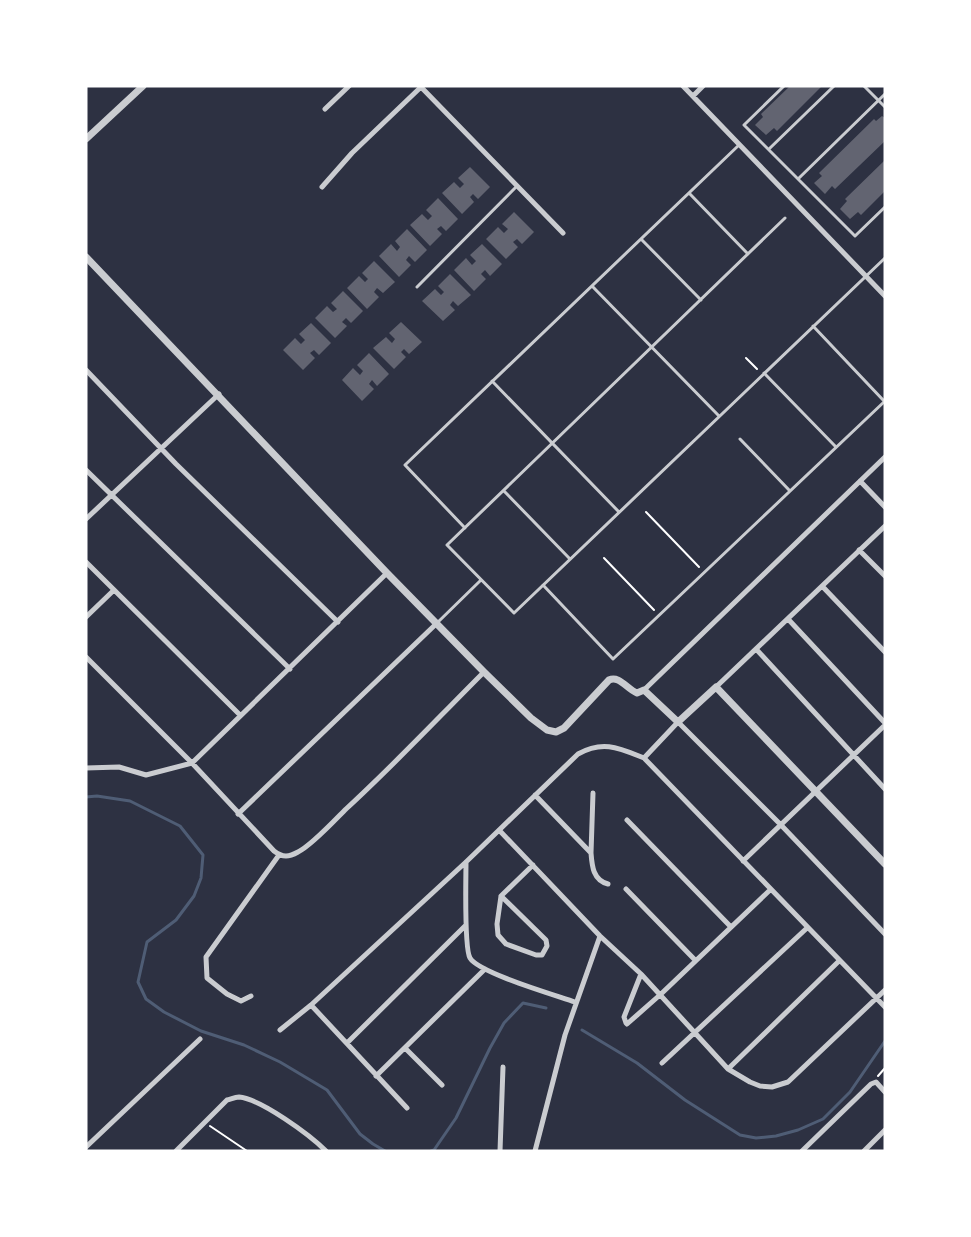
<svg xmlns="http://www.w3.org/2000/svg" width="971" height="1237" font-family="'Fira Sans',sans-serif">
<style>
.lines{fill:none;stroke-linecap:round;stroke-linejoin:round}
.stream{stroke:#4f5d75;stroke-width:3}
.building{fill:#626471}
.path{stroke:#fff;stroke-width:2}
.service{stroke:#caccd0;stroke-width:3}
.minor{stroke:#caccd0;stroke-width:5}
.tertiary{stroke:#caccd0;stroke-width:7}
</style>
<rect width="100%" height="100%" fill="#2d3142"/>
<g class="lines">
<path class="stream" d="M 86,797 L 97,796 L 130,801 L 180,826 L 203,855 L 201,878 L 194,896 L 176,920 L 147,942 L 138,982 L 146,999 L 164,1012 L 201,1031 L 244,1045 L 280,1062 L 327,1090 L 360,1134 L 373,1144 L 385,1151
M 582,1030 L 637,1063 L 685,1100 L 740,1135 L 756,1138 L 776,1136 L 798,1130 L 823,1119 L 850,1092 L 885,1041
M 431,1151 L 434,1150 L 456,1118 L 490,1048 L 504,1023 L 523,1003 L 546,1008"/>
</g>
<path class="building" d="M 790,86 L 822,86 L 777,131 L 774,128 L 766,135 L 755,125 L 763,117 L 761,114 Z
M 882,116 L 885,118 L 885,141 L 835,189 L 832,186 L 825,194 L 814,183 L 822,176 L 819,173 L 874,119 L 876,121 Z
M 885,160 L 885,191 L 861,215 L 858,212 L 850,219 L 840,209 L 847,201 L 845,199 Z
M 470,167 L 490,187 L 478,199 L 473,194 L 470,197 L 474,202 L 462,214 L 442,193 L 454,182 L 460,188 L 464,184 L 458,178 Z
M 438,198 L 458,219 L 446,231 L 441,226 L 437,229 L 442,234 L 430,246 L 410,225 L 422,214 L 428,220 L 432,216 L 426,210 Z
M 514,212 L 534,232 L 522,244 L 517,239 L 513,242 L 518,247 L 506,259 L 486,239 L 498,227 L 504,233 L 508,229 L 502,224 Z
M 407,229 L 427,250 L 415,262 L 409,256 L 406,260 L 411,265 L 399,277 L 379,256 L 391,244 L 397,251 L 400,247 L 395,241 Z
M 482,244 L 502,264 L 490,276 L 485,270 L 481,274 L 486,279 L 474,291 L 454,270 L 466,258 L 472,265 L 476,261 L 470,255 Z
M 374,261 L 395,282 L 383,293 L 377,288 L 374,292 L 379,297 L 367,309 L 347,288 L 359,276 L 365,282 L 368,279 L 362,273 Z
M 450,274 L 471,295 L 458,306 L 453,301 L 450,305 L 455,310 L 443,321 L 422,301 L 435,289 L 441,295 L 444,292 L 438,286 Z
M 343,291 L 363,311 L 351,323 L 346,318 L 342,322 L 347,326 L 335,338 L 315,318 L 327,306 L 333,312 L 337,309 L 331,303 Z
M 401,322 L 422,342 L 409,354 L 404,349 L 401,352 L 406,357 L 394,369 L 373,348 L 386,337 L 392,343 L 395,339 L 389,333 Z
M 311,323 L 331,343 L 319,355 L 314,350 L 310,353 L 315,358 L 303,370 L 283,350 L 295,338 L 301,344 L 305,340 L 299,334 Z
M 369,353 L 389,374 L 377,386 L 372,380 L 369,384 L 374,389 L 362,401 L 342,380 L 353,368 L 360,375 L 363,371 L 357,365 Z"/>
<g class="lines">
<path class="path" d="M 746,358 L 757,369
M 646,512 L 699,567
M 604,558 L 654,610
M 878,1076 L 885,1068
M 210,1126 L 247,1151"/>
<path class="service" d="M 784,86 L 744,125 L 855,236 L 885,207
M 864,86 L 885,107
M 769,149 L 834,86
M 798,179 L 885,94
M 689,193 L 748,254
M 785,218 L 447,545 L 514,613 L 885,258
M 641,239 L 701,300
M 592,286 L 719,416
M 417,287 L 517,186
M 813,326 L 884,401
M 764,373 L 836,447
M 492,381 L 619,512
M 740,439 L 790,491
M 504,491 L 570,559
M 465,528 L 405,465 L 739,145
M 543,585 L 613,659 L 885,401
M 437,623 L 481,580"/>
<path class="minor" d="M 420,86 L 563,233
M 683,86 L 885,296
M 693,96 L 703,86
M 325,109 L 349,86
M 322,187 L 352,153 L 422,86
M 86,370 L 176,464 L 338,622
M 86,470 L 290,669
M 860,481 L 885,507
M 86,519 L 219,394
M 859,550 L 885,576
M 86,562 L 240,715
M 822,586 L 885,652
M 86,617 L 114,590
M 788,619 L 885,723
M 756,649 L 885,789
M 86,657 L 192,763 L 274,851 C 283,858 289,857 298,852 C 311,846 335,820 346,809 C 394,765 438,718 484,672
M 716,687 L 885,526
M 644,690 L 885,457
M 644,758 L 678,722 L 781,825 L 885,934
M 86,768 L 119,767 L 146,775 L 192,763 L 387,573
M 535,795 L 591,853 L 593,793
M 238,814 L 436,624
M 627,820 L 730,926
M 499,830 L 600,936 L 641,974 L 728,1069 L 750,1082 L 760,1086 L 772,1087 L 788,1082 L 885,990
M 591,853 C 592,866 593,880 608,884
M 743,861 L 885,725
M 466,862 C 466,879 464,948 470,958 C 479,973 555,995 575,1002
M 626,889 L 695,960
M 501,896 L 546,940 L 547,946 L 542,955 L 536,955 L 506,944 L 498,935 L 497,924 L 501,896 L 533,865
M 641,974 L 624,1017 L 626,1023 L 627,1024 L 661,994 L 770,890
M 251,996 L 241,1001 L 227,994 L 207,978 L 206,957 L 279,855
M 311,1005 L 407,1108
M 280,1030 L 311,1005 L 466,862 L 578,754 C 603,740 619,748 644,758 L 885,1007
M 347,1043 L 466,925
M 405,1048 L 442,1085
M 662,1063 L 807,928
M 728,1069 L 839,961
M 376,1076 L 485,969
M 86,1147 L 200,1039
M 176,1151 L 227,1100 C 231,1099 235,1097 239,1097 C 261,1099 310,1135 326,1151
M 500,1151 L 503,1067
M 535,1151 L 565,1035 L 600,936
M 802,1151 L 871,1084 L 876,1082 L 885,1092
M 864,1151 L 885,1130"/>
<path class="tertiary" d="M 86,139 L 143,86
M 86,257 L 387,573 L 484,672 L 531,718 L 547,730 L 556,732 L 564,728 L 609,680 C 619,675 627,689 637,693 L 644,690 L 678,722 L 716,687 L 885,864"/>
</g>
<rect width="971" height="1237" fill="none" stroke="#ffffff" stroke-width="175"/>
</svg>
